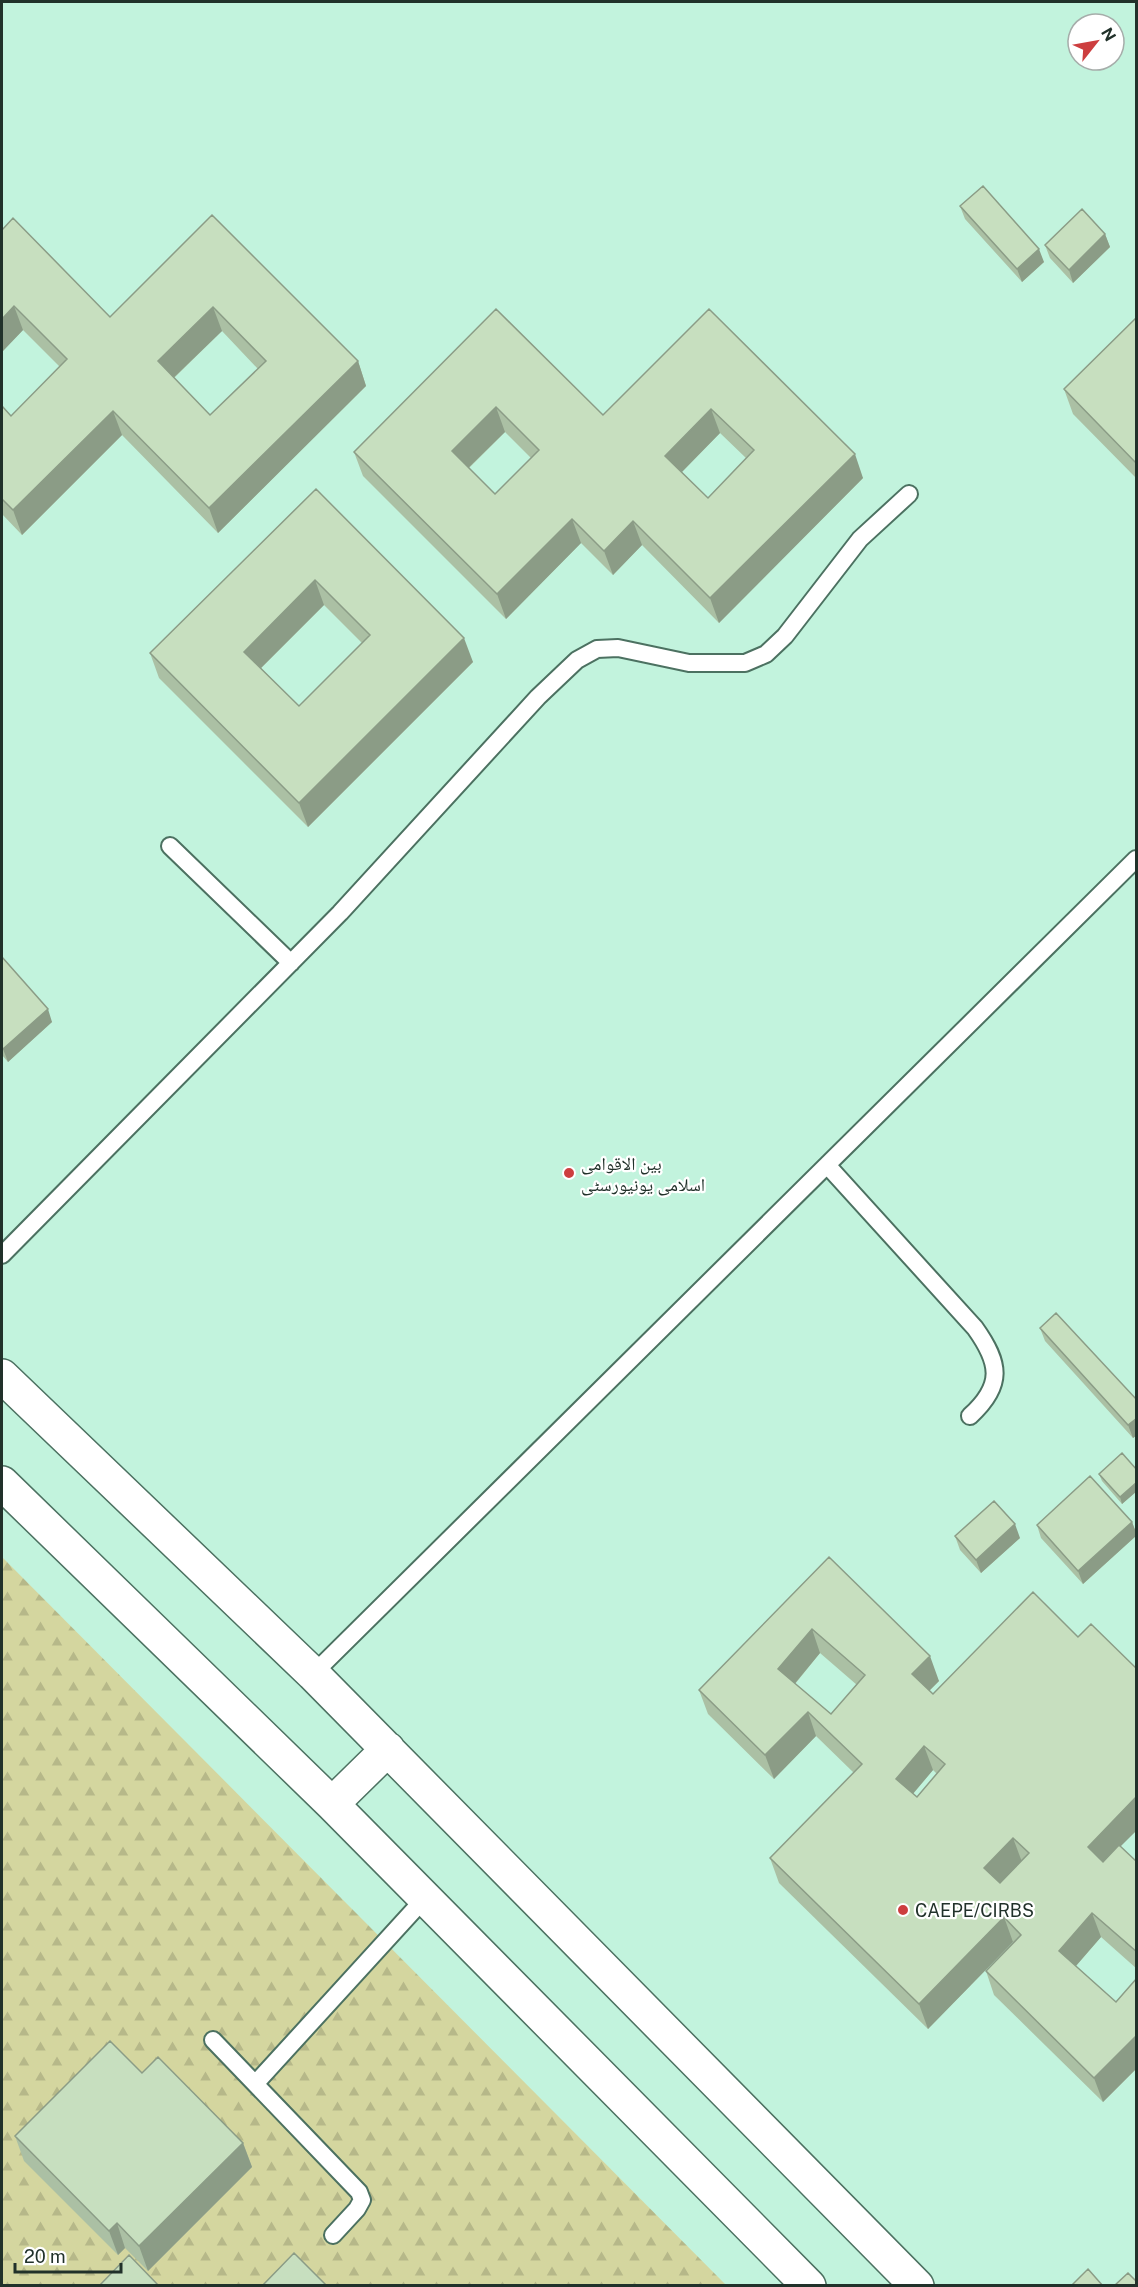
<svg xmlns="http://www.w3.org/2000/svg" width="1138" height="2287" font-family="'Public Sans','Noto Naskh Arabic',sans-serif">
<style>
.built{fill:#c2f3dd;fill-rule:evenodd}
.forest{fill:url(#forest-firs)}
.lines{fill:none;stroke-linecap:round;stroke-linejoin:round}
.service-casing{stroke:#4c7161;stroke-width:20}
.tertiary-casing{stroke:#4c7161;stroke-width:36}
.service{stroke:#fff;stroke-width:16}
.tertiary{stroke:#fff;stroke-width:33}
.wall{fill:#abc0a4;fill-rule:evenodd}
.shaded-wall{fill:#8b9c86}
.building{fill:#c7dfbf;stroke:#8b9c86;stroke-width:1.5;fill-rule:evenodd}
.poi-dot{fill:#cd3e3f;stroke:#fff;stroke-width:2}
.labels{text-anchor:middle;dominant-baseline:central;stroke-width:4.5;stroke-linejoin:round;paint-order:stroke}
.poi-label{font-size:18px;fill:#21312a;stroke:#fff;text-anchor:start}
</style>
<defs>
<pattern id="forest-firs" width="22" height="20" patternUnits="userSpaceOnUse" patternTransform="scale(1.5)"><rect width="22" height="20" fill="#d4d69f"/><path d="M5 1l3.5 6h-7zM16 11l3.5 6h-7z" fill="#b6b889"/></pattern>
</defs>
<rect width="100%" height="100%" fill="#d6ffec"/>
<path class="built" d="M 2,2 L 1136,2 L 1136,2285 L 2,2285 ZM 1078,24 L 1114,24 L 1114,60 L 1078,60 Z"/>
<path class="forest" d="M 2,1557 L 726,2285 L 2,2285 Z"/>
<g class="lines">
<g class="service-casing">
<path id="service" d="M 170,846 L 291,963
M 827,1165 L 975,1328 C 1000,1363 1004,1385 970,1416
M 2,1255 L 340,913 L 538,697 L 577,660 L 597,649 L 618,648 L 689,663 L 745,663 L 766,654 L 785,636 L 860,539 L 909,494
M 313,1674 L 1136,859
M 213,2040 L 359,2192 L 362,2200 L 357,2209 L 333,2235
M 256,2083 L 424,1899"/>
</g>
<g class="tertiary-casing">
<path id="tertiary" d="M 2,1376 L 313,1674 L 917,2286
M 2,1483 L 332,1804 L 809,2286
M 332,1804 L 388,1749"/>
</g>
<use href="#service" class="service"/>
<use href="#tertiary" class="tertiary"/>
</g>
<path class="wall" d="M 960,206 L 1044,262 L 1022,282 L 965,219 Z
M 212,215 L 358,361 L 366,386 L 218,533 L 122,435 L 22,535 L 2,514 L 2,406 L 11,416 L 60,367 L 23,330 L 2,352 L 2,230 L 110,317 ZM 222,331 L 258,369 L 210,415 L 174,378 Z
M 1105,234 L 1110,247 L 1073,283 L 1050,258 L 1045,245 Z
M 496,309 L 603,415 L 709,309 L 863,478 L 719,623 L 642,545 L 613,575 L 581,543 L 506,619 L 363,476 L 354,452 ZM 505,432 L 531,458 L 495,494 L 469,468 ZM 720,433 L 746,458 L 708,498 L 682,472 Z
M 1137,317 L 1137,479 L 1073,414 L 1064,389 Z
M 316,489 L 473,662 L 308,827 L 159,678 L 150,653 ZM 324,605 L 362,643 L 299,706 L 261,668 Z
M 2,957 L 52,1022 L 8,1062 L 2,1055 Z
M 1040,1328 L 1137,1400 L 1137,1435 L 1133,1438 L 1045,1341 Z
M 1137,1470 L 1137,1491 L 1122,1504 L 1102,1481 L 1099,1474 Z
M 1132,1522 L 1137,1535 L 1083,1584 L 1041,1538 L 1037,1525 Z
M 955,1536 L 1020,1538 L 981,1573 L 960,1550 Z
M 829,1557 L 939,1681 L 929,1691 L 933,1694 L 1078,1637 L 1137,1669 L 1137,1830 L 1120,1846 L 1137,1862 L 1137,1969 L 1101,1937 L 1076,1966 L 1116,2002 L 1137,1978 L 1137,2068 L 1103,2102 L 994,1995 L 986,1971 L 1014,1942 L 1013,1942 L 928,2029 L 779,1883 L 770,1858 L 854,1773 L 816,1736 L 774,1779 L 708,1714 L 699,1690 ZM 820,1653 L 857,1685 L 831,1714 L 795,1684 ZM 933,1770 L 937,1774 L 917,1797 L 913,1794 Z
M 142,2073 L 243,2143 L 252,2167 L 148,2271 L 125,2248 L 118,2255 L 24,2161 L 15,2136 Z"/>
<path class="shaded-wall" d="M 1105,234 L 1110,247 L 1073,283 L 1069,270 Z
M 1039,249 L 1044,262 L 1022,282 L 1017,269 Z
M 14,306 L 23,330 L 2,352 L 2,319 Z
M 213,307 L 222,331 L 166,385 L 158,361 Z
M 358,361 L 366,386 L 218,533 L 209,508 Z
M 496,407 L 505,432 L 461,475 L 452,451 Z
M 711,409 L 720,433 L 674,480 L 665,456 Z
M 113,411 L 122,435 L 22,535 L 13,510 Z
M 855,454 L 863,478 L 719,623 L 710,598 Z
M 572,519 L 581,543 L 506,619 L 497,594 Z
M 633,521 L 642,545 L 613,575 L 604,551 Z
M 315,580 L 324,605 L 253,676 L 244,652 Z
M 464,638 L 473,662 L 308,827 L 299,803 Z
M 48,1009 L 52,1022 L 8,1062 L 3,1049 Z
M 1137,1418 L 1137,1435 L 1133,1438 L 1128,1425 Z
M 1137,1482 L 1137,1491 L 1122,1504 L 1120,1497 Z
M 1132,1522 L 1137,1535 L 1083,1584 L 1078,1571 Z
M 1015,1524 L 1020,1538 L 981,1573 L 976,1560 Z
M 812,1629 L 820,1653 L 787,1693 L 778,1669 Z
M 930,1656 L 939,1681 L 921,1699 L 912,1674 Z
M 808,1712 L 816,1736 L 774,1779 L 765,1755 Z
M 924,1746 L 933,1770 L 905,1803 L 896,1779 Z
M 1137,1796 L 1137,1830 L 1096,1871 L 1088,1847 Z
M 1013,1838 L 1022,1862 L 993,1892 L 984,1868 Z
M 1092,1913 L 1101,1937 L 1068,1975 L 1059,1951 Z
M 1004,1917 L 1013,1942 L 928,2029 L 919,2004 Z
M 1137,2035 L 1137,2068 L 1103,2102 L 1094,2078 Z
M 243,2143 L 252,2167 L 148,2271 L 139,2246 Z
M 117,2223 L 125,2248 L 118,2255 L 109,2231 Z"/>
<path class="building" d="M 983,186 L 1039,249 L 1017,269 L 960,206 Z
M 1082,209 L 1105,234 L 1069,270 L 1045,245 Z
M 212,215 L 358,361 L 209,508 L 113,411 L 13,510 L 2,499 L 2,406 L 11,416 L 67,359 L 14,306 L 2,319 L 2,230 L 13,218 L 110,317 ZM 213,307 L 266,361 L 210,415 L 158,361 Z
M 496,309 L 603,415 L 709,309 L 855,454 L 710,598 L 633,521 L 604,551 L 572,519 L 497,594 L 354,452 ZM 496,407 L 539,450 L 495,494 L 452,451 ZM 711,409 L 754,450 L 708,498 L 665,456 Z
M 1137,317 L 1137,464 L 1064,389 Z
M 316,489 L 464,638 L 299,803 L 150,653 ZM 315,580 L 370,635 L 299,706 L 244,652 Z
M 2,957 L 48,1009 L 3,1049 L 2,1047 Z
M 1056,1313 L 1137,1400 L 1137,1418 L 1128,1425 L 1040,1328 Z
M 1122,1453 L 1137,1470 L 1137,1482 L 1120,1497 L 1099,1474 Z
M 1090,1476 L 1132,1522 L 1078,1571 L 1037,1525 Z
M 994,1501 L 1015,1524 L 976,1560 L 955,1536 Z
M 829,1557 L 930,1656 L 912,1674 L 933,1694 L 1033,1592 L 1078,1637 L 1091,1624 L 1137,1669 L 1137,1796 L 1088,1847 L 1103,1862 L 1119,1845 L 1137,1862 L 1137,1952 L 1092,1913 L 1059,1951 L 1116,2002 L 1137,1978 L 1137,2035 L 1094,2078 L 986,1971 L 1021,1935 L 1004,1917 L 919,2004 L 770,1858 L 862,1764 L 808,1712 L 765,1755 L 699,1690 ZM 812,1629 L 865,1675 L 831,1714 L 778,1669 ZM 924,1746 L 945,1764 L 917,1797 L 896,1779 ZM 1013,1838 L 1029,1853 L 1000,1883 L 984,1868 Z
M 110,2041 L 142,2073 L 158,2057 L 243,2143 L 139,2246 L 117,2223 L 109,2231 L 15,2136 Z
M 294,2253 L 327,2286 L 262,2286 Z
M 129,2255 L 159,2286 L 99,2286 Z
M 1088,2269 L 1103,2286 L 1071,2286 Z
M 1128,2273 L 1137,2282 L 1137,2286 L 1114,2286 Z"/>
<g class="poi-dot">
<circle cx="569" cy="1173" r="6"/>
<circle cx="903" cy="1910" r="6"/>
</g>
<g class="labels">
<g class="poi-label">
<text x="581" y="1163">بین الاقوامی<tspan x="581" dy="21">اسلامی یونیورسٹی</tspan></text>
<text x="915" y="1910">CAEPE/CIRBS</text>
</g>
</g>
<rect width="1138" height="2287" fill="none" stroke="#21312a" stroke-width="6"/>
<g transform="translate(1096 42) rotate(59)"><circle r="28" fill="#ffffff" stroke="#a6adaa" stroke-width="1.5"/>
<path d="M0-4.5L10 22L0 15L-10 22Z" fill="#cd3e3f"/>
<text y="-9" font-size="16" font-weight="bold" text-anchor="middle" fill="#21312a">N</text>
</g>
<path d="M15 2263v9h106v-9" fill="none" stroke="#21312a" stroke-width="3"/>
<text x="24" y="2263" font-size="18" fill="#21312a" stroke="#ffffff" stroke-width="4.5" paint-order="stroke">20 m</text>
</svg>
